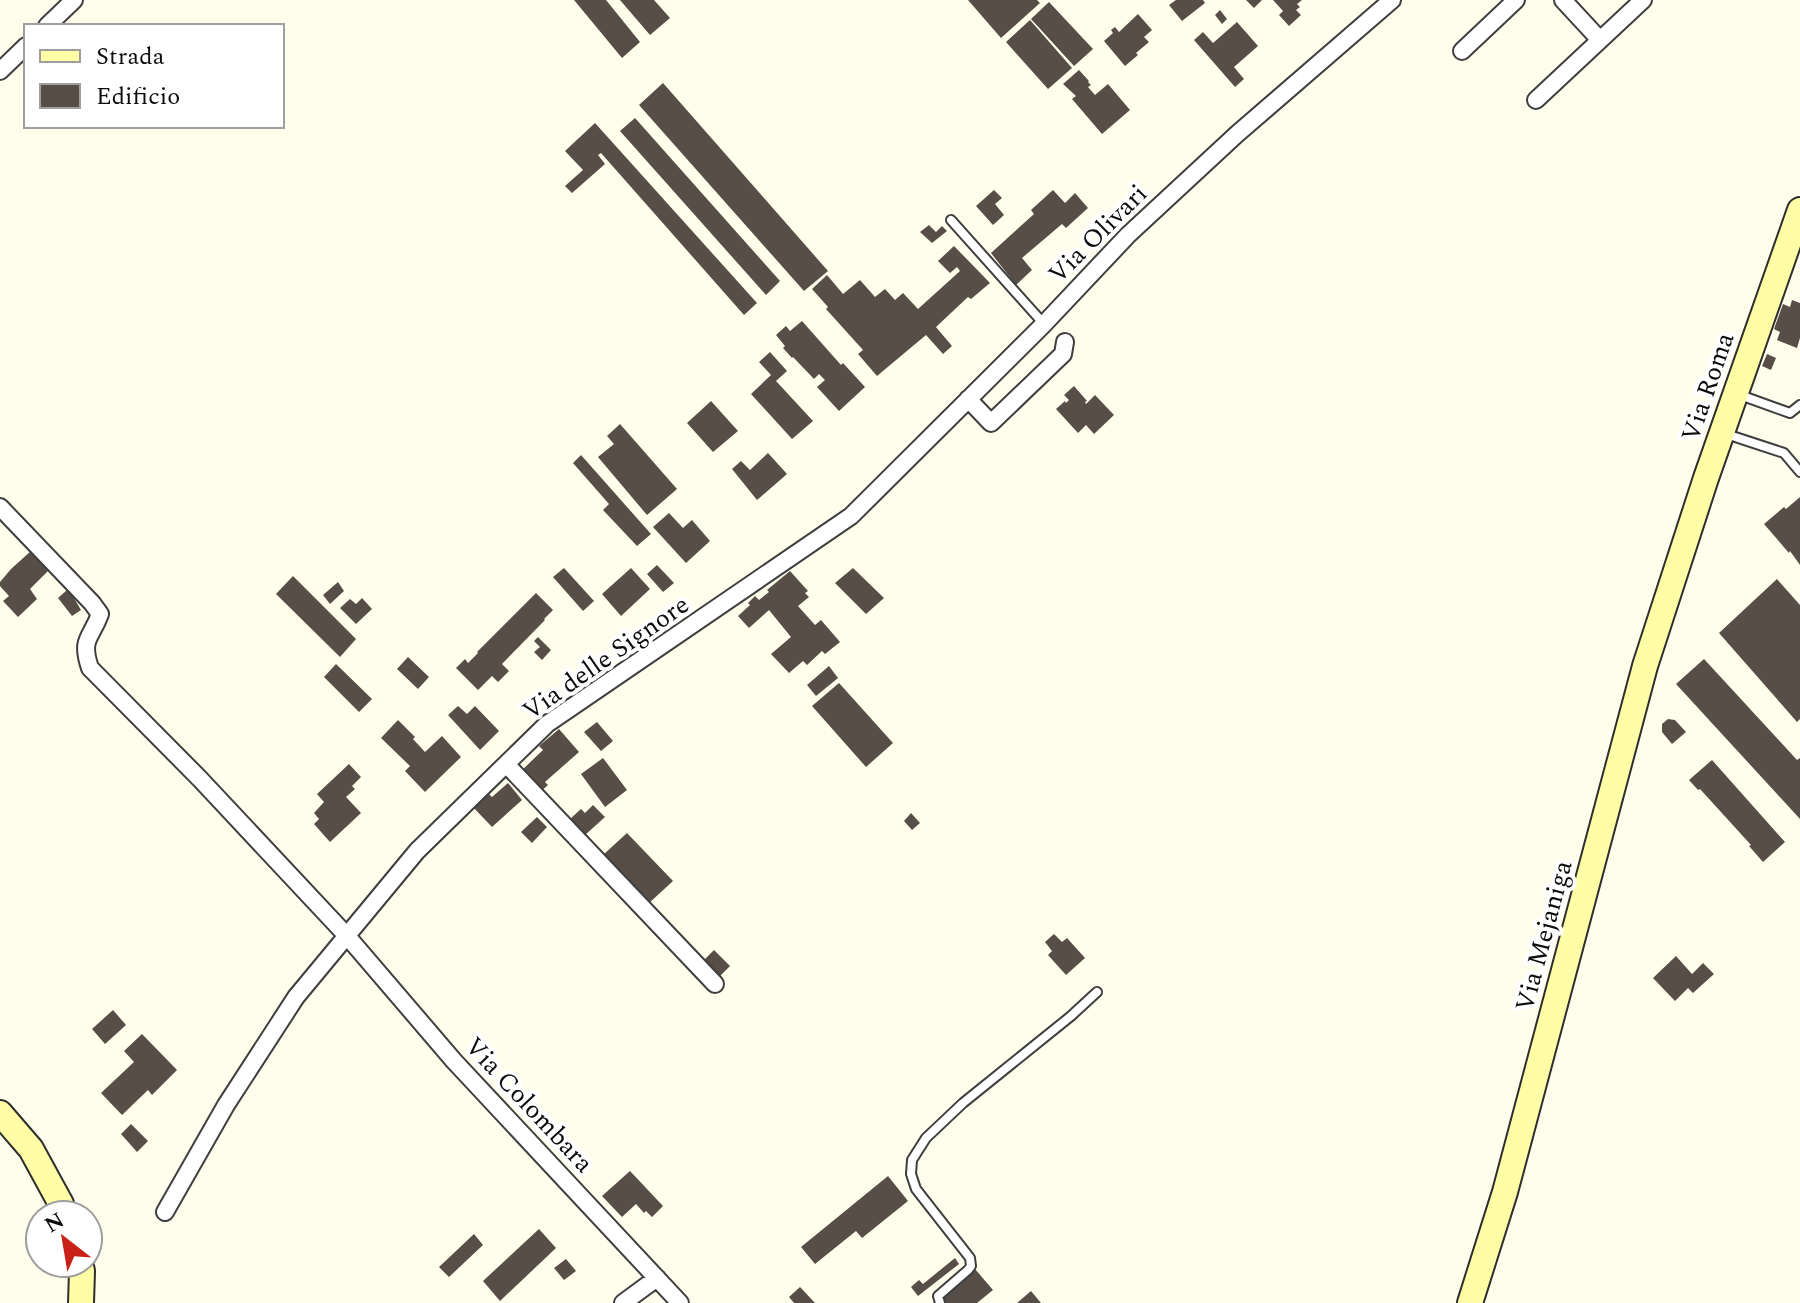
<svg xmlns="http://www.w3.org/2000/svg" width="1800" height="1303" font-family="Spectral,serif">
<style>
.building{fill:#564e47}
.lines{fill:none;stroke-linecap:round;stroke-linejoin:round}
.lane-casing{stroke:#3f3f3f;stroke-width:12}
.street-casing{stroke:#3f3f3f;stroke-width:20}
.secondary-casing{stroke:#2e2e2e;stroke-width:28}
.lane{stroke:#fff;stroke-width:8}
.street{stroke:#fff;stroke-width:16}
.secondary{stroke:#fffea6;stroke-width:24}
.labels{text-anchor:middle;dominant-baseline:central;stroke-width:8;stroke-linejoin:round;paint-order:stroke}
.street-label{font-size:26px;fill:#0c0c0c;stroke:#fff}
</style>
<rect width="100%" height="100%" fill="#fffdeb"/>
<path class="building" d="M 574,0 L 606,0 L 640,42 L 622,58 Z
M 620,0 L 654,0 L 670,18 L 650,35 Z
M 968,0 L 1037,0 L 1040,3 L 1001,38 Z
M 1176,0 L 1203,0 L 1205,3 L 1182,21 L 1169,5 Z
M 1246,0 L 1262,0 L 1254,8 Z
M 1273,0 L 1302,0 L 1297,4 L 1300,7 L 1296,10 L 1301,15 L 1289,26 L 1279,15 L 1283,11 Z
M 1049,2 L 1093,49 L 1074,66 L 1031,19 Z
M 1220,10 L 1227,19 L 1222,24 L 1215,15 Z
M 1138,14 L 1152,30 L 1144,37 L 1149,42 L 1136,53 L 1138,55 L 1125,66 L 1104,41 L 1113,33 L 1111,30 L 1115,27 L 1119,32 Z
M 1030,20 L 1072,68 L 1048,89 L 1006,42 Z
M 1237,22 L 1258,46 L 1234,67 L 1244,79 L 1235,87 L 1194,40 L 1203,32 L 1213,43 Z
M 1079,70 L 1089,81 L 1088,82 L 1091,85 L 1088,87 L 1095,95 L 1108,84 L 1130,110 L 1102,134 L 1072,99 L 1076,96 L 1063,84 Z
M 663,83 L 828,271 L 804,291 L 639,105 Z
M 635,118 L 780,281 L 766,295 L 620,131 Z
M 595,123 L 757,303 L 744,315 L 601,153 L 598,155 L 605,164 L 572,193 L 565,186 L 583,170 L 565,151 Z
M 994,190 L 1002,198 L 995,204 L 1004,215 L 993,225 L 976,206 Z
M 1053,190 L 1065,203 L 1075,193 L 1088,208 L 1066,228 L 1062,224 L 1022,258 L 1032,270 L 1016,285 L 991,253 L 1034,214 L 1031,210 Z
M 929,225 L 936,232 L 942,226 L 947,231 L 932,243 L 920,232 Z
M 954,246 L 990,283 L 971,299 L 968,297 L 936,327 L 952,346 L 943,354 L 926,335 L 877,376 L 858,354 L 863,350 L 826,309 L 828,307 L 812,289 L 827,275 L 843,294 L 860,280 L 875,297 L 885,289 L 895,300 L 903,293 L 918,309 L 960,271 L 957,267 L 950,273 L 938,261 Z
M 1792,300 L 1800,303 L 1800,338 L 1797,348 L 1777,340 L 1780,332 L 1774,329 L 1783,304 L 1790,307 Z
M 802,321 L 841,365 L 843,363 L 865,387 L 839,411 L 817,387 L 825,380 L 819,374 L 814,379 L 793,357 L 792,358 L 783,348 L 785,346 L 776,335 L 786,326 L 790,331 Z
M 770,352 L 787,371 L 776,381 L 813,421 L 792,439 L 751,394 L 771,375 L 759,362 Z
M 1767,354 L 1776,358 L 1771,370 L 1762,366 Z
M 1074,386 L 1087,401 L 1085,402 L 1086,404 L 1095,395 L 1114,415 L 1094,434 L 1086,425 L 1078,433 L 1056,409 L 1065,401 L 1066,403 L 1069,400 L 1064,395 Z
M 711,401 L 738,431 L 713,452 L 687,423 Z
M 620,424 L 677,489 L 647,515 L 598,457 L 614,444 L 607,436 Z
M 768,453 L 787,474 L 757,500 L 732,469 L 741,461 L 750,470 Z
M 581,455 L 651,534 L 637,546 L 603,510 L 609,504 L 573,463 Z
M 1800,497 L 1800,565 L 1790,551 L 1789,553 L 1764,524 L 1784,507 L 1786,509 Z
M 669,513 L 683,528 L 692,520 L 710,541 L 686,563 L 653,527 Z
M 31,551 L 48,571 L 30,589 L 37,599 L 18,617 L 3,601 L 9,596 L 0,586 L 0,582 L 11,569 Z
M 657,565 L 674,583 L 663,592 L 647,574 Z
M 564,568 L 594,601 L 583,611 L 553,577 Z
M 631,568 L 650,589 L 621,616 L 602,594 Z
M 853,568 L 884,598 L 866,614 L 835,583 Z
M 790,571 L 808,591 L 805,593 L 809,597 L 798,606 L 815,625 L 821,620 L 840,642 L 825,654 L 822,651 L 807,665 L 803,661 L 789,673 L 771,654 L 791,637 L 769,610 L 749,628 L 738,616 L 750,605 L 748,603 L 755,596 L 759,600 L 769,592 L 767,590 Z
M 293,576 L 356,639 L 340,657 L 276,594 Z
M 1777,579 L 1800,605 L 1800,719 L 1797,722 L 1719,633 Z
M 338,582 L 344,591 L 330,604 L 323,595 Z
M 67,590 L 74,598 L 81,610 L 72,616 L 58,598 Z
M 536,593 L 553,610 L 544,619 L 545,620 L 502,664 L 509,671 L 498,682 L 492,676 L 478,690 L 456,668 L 465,659 L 468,663 L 478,653 L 477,652 Z
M 362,598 L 372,609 L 356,624 L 340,608 L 350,599 L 356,604 Z
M 538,637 L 551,650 L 542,660 L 534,652 L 540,647 L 534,641 Z
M 408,657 L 429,677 L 418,689 L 397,669 Z
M 1704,659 L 1797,760 L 1800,758 L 1800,819 L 1676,684 Z
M 336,664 L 372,699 L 359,712 L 324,677 Z
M 829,666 L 838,678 L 816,696 L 807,685 Z
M 839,683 L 893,743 L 866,767 L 812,706 Z
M 458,706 L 467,714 L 475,706 L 499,731 L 480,750 L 448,715 Z
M 1668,719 L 1675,720 L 1686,732 L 1672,744 L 1662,732 L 1662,724 Z
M 398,720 L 415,737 L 413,739 L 425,752 L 442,736 L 461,757 L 425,792 L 405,771 L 410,766 L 381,738 Z
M 597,722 L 613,741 L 601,751 L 584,732 Z
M 559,729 L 579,752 L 545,782 L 548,785 L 539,793 L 520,772 L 543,750 L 539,746 Z
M 603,758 L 627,790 L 605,807 L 581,774 Z
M 1712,760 L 1785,842 L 1763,862 L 1749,846 L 1751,845 L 1700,789 L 1698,790 L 1689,780 Z
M 349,764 L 361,777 L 352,786 L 355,789 L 346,797 L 361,813 L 330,842 L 314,824 L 319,819 L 314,813 L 324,802 L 317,794 Z
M 508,783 L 522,800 L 492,827 L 471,805 L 486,791 L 492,797 Z
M 593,805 L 605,817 L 585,835 L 570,819 L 581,809 L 585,813 Z
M 911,813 L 920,823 L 912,830 L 904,821 Z
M 537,817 L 547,827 L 532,843 L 521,832 Z
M 627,833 L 673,881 L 648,904 L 603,855 Z
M 1054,934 L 1062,942 L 1067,938 L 1085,958 L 1066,975 L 1048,955 L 1052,951 L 1045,942 Z
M 714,950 L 730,966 L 718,978 L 703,961 Z
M 1676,956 L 1692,974 L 1703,963 L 1714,974 L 1693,993 L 1688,988 L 1675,1001 L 1653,978 Z
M 113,1010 L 126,1025 L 105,1044 L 92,1029 Z
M 142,1034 L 177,1070 L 152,1095 L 148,1090 L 122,1115 L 101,1093 L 134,1062 L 124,1051 Z
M 131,1124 L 148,1141 L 137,1152 L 121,1134 Z
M 630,1171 L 663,1206 L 652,1217 L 646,1211 L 644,1213 L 636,1204 L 622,1217 L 602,1196 Z
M 888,1176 L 908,1201 L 862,1238 L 856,1231 L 815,1264 L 801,1247 Z
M 539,1229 L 556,1248 L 500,1301 L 483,1281 Z
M 474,1234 L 483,1245 L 449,1277 L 439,1267 Z
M 955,1258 L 959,1264 L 918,1296 L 911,1287 L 919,1280 L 923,1284 Z
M 566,1259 L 576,1271 L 564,1280 L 554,1268 Z
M 975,1269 L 993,1290 L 977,1303 L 945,1303 L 941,1298 Z
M 800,1287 L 815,1303 L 794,1303 L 789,1297 Z
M 1031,1291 L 1041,1303 L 1017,1303 Z"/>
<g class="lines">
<g class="lane-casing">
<path id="lane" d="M 951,220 L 1044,324
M 1740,395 L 1790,413 L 1800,405
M 1723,433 L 1784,453 L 1800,472
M 940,1303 L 938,1296 L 968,1270 L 971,1266 L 970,1258 L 916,1189 L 911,1174 L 912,1160 L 926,1138 L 963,1103 L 1071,1016 L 1097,992"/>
</g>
<g class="street-casing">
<path id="street" d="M 1563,0 L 1600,40
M 47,26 L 74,0
M 1462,51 L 1516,0
M 0,71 L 26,46
M 1536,100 L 1643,0
M 968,399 L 991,423 L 1063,354 L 1065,342
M 0,507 L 92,603 L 100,614 C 91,639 80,638 90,668 L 200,779 L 347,936 L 454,1061 L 680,1303
M 506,764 L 715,984
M 165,1212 L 226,1105 L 296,997 L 417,851 L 547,724 L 851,516 L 1044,324 L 1128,235 L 1237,134 L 1392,0
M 623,1303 L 657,1278"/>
</g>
<g class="secondary-casing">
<path id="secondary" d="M 0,1113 L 31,1149 L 61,1204 L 65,1215
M 80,1263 L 82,1271 L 81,1303
M 1470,1303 L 1505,1192 L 1645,666 L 1706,478 L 1800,210"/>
</g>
<use href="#lane" class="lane"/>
<use href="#street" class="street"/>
<use href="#secondary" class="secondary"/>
</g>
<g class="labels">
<g class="street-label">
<text transform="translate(1098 234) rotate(-45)">Via Olivari</text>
<text transform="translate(1708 387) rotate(-71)">Via Roma</text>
<text transform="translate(606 658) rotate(-35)">Via delle Signore</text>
<text transform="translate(1544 936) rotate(-75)">Via Mejaniga</text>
<text transform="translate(529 1105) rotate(47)">Via Colombara</text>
</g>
</g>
<rect x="24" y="24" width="260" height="104" fill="#ffffff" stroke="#9e9e9e" stroke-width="2"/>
<rect x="40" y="50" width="40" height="12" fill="#fffea6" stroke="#9e9e9e" stroke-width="2"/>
<text x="96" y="64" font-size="24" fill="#0c0c0c">Strada</text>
<rect x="40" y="84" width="40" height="24" fill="#564e47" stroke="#9e9e9e" stroke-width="2"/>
<text x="96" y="104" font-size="24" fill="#0c0c0c">Edificio</text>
<g transform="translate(64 1239) rotate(329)"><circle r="38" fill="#ffffff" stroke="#9e9e9e" stroke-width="2"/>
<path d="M0-6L14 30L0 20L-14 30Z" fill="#c92117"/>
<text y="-12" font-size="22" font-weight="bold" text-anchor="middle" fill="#0c0c0c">N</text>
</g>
</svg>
